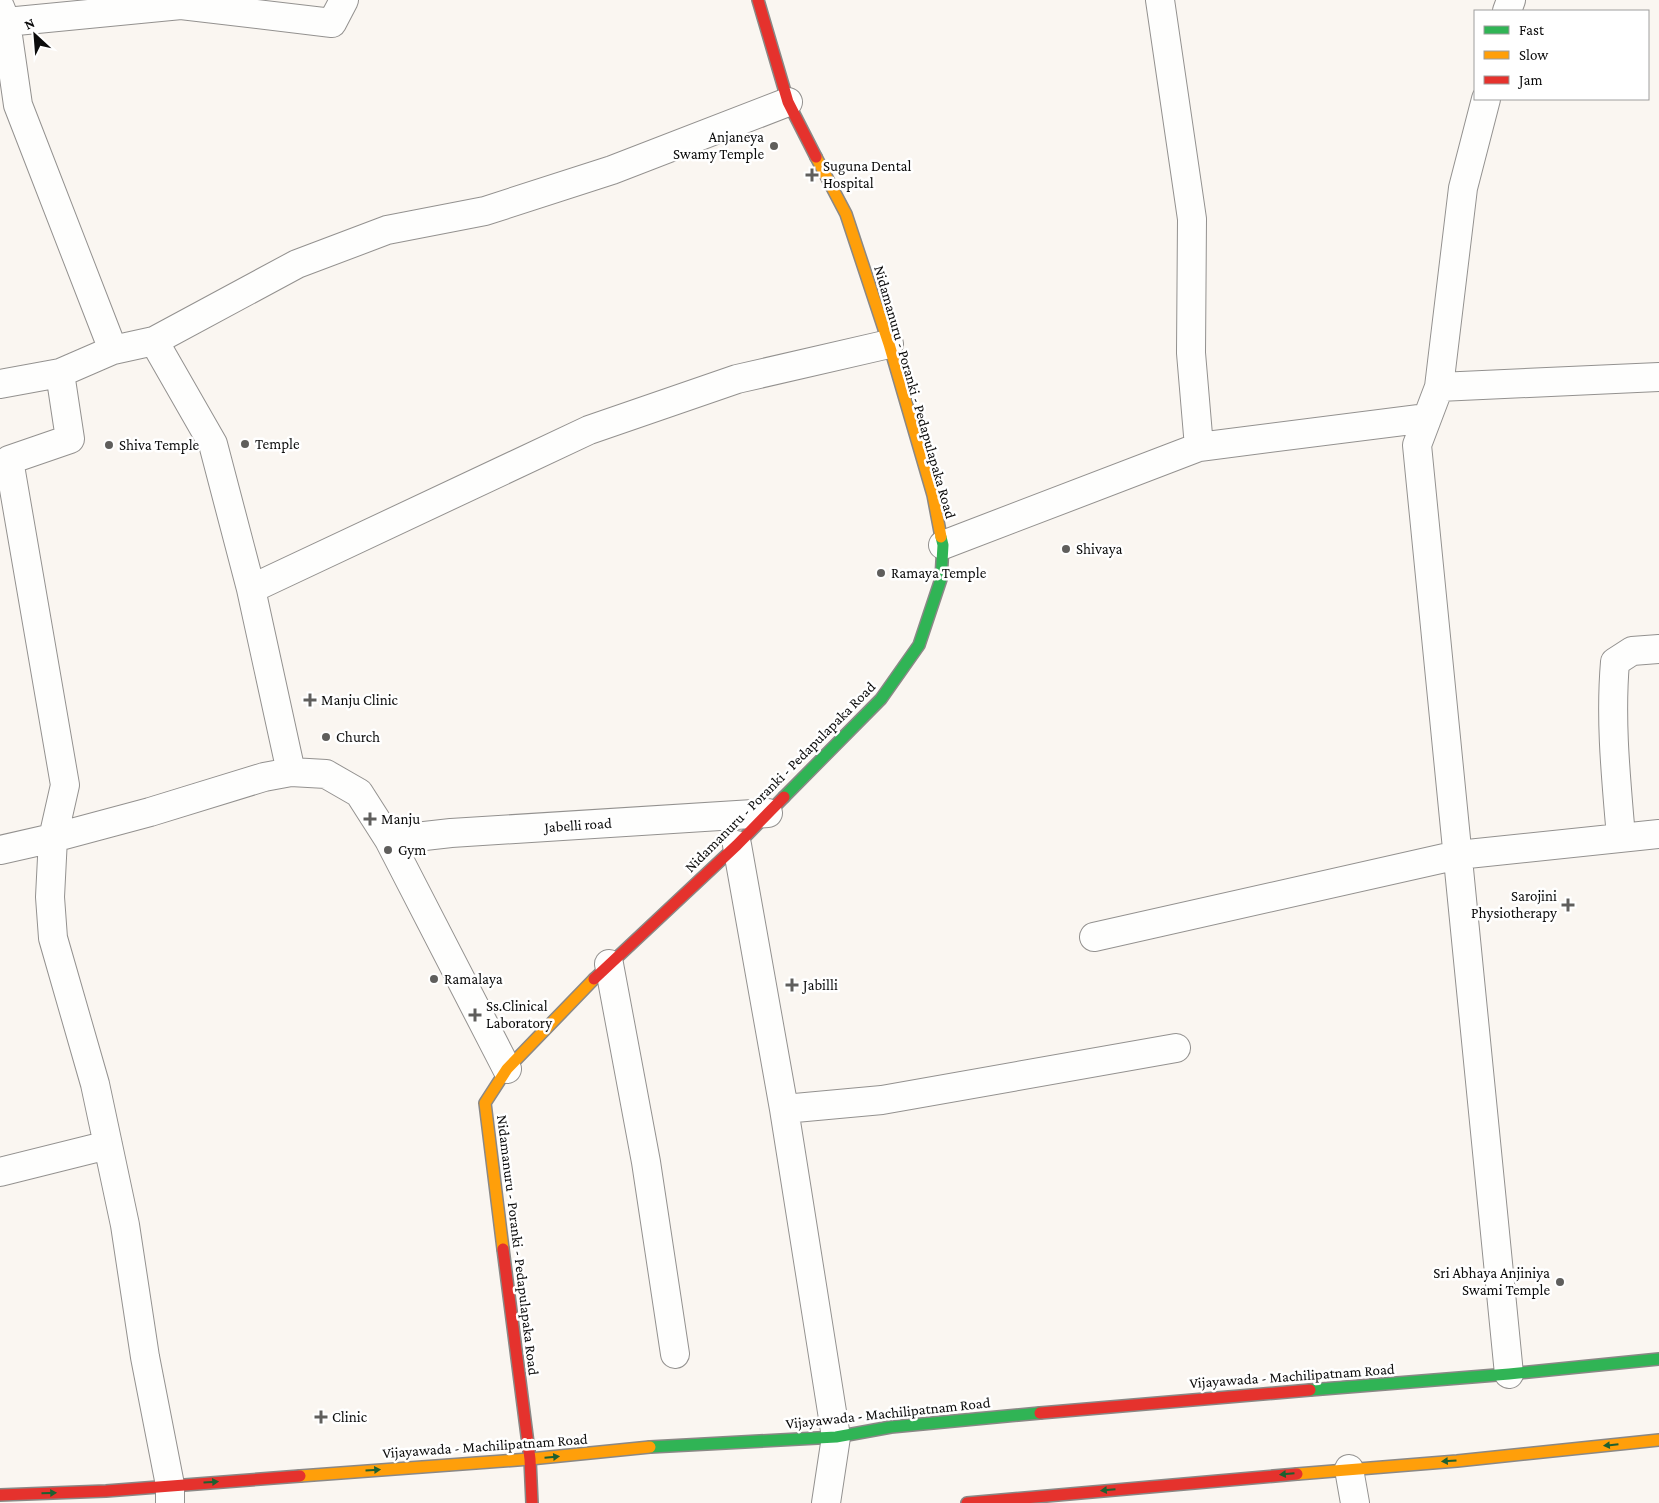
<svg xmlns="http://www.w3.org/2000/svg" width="1659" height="1503" font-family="'Crimson Pro',serif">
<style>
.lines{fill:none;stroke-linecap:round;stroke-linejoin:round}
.street-casing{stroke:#93918f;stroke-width:30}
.fast-casing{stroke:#8a8886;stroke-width:14}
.slow-casing{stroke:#8a8886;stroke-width:14}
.jam-casing{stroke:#8a8886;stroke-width:14}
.street{stroke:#fefefd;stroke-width:28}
.fast{stroke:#30b455;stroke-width:11}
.slow{stroke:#ff9f0a;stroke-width:11}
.jam{stroke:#e5322d;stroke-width:11}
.oneway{fill:#1e6030}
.poi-dot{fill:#5f5e5c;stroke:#fff;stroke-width:2}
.labels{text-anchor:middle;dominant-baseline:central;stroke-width:5;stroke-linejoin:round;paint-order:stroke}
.poi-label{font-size:15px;fill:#0c0c0c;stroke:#fff;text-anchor:start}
.street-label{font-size:15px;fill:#0c0c0c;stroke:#fff}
</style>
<rect width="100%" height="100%" fill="#faf6f1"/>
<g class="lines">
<g class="street-casing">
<path id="street" d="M 1160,0 L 1192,219 L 1191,353 L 1199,447
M 0,7 L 6,22 L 18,105 L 113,350
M 1507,11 L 1511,0
M 6,22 L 181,5 L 332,23 L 344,0
M 1486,99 L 1463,188 L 1439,387 L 1417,445 L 1509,1374
M 154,341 L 213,444 L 251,589 L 291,772
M 60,373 L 70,439 L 9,460 L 65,785 L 53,838 L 50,897 L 53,938 L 95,1084 L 125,1225 L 145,1357 L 170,1485 L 170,1503
M 0,384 L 60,373 L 113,350 L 154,341 L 297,264 L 387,230 L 485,211 L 612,170 L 788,102
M 1439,387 L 1659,377
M 943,545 L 1199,447 L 1427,418
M 251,589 L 589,430 L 737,379 L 889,344
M 1621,837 C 1616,778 1610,721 1615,662 L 1632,651 L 1659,649
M 389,840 L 451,833 L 768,813
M 737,845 L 784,1109 L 836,1437 L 826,1503
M 0,850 L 53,838 L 150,812 L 264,777 L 291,772 L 326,774 L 359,793 L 389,840 L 507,1069
M 1094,937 L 1458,855 L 1659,834
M 609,964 L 646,1162 L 675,1354
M 784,1109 L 882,1100 L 1176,1048
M 0,1172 L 108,1145
M 1349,1469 L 1355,1503"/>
</g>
<g class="fast-casing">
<path id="fast" d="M 784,797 L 881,699 L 919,645 L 941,579 L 943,545 L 941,537
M 1310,1390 L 1509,1374 L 1659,1359
M 650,1447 L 836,1437 L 891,1427 L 1040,1413"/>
</g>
<g class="slow-casing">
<path id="slow" d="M 816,157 L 846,214 L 889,344 L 933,495 L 941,537
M 503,1249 L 485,1103 L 507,1069 L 594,979
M 1297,1474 L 1457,1461 L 1659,1440
M 300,1476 L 530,1459 L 650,1447"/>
</g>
<g class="jam-casing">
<path id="jam" d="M 758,0 L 788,102 L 816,157
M 594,979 L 737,845 L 784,797
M 503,1249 L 530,1459 L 532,1503
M 1040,1413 L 1310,1390
M 0,1495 L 106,1491 L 300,1476
M 967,1503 L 1297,1474"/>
</g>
<use href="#street" class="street"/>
<use href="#fast" class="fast"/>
<use href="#slow" class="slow"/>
<use href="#jam" class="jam"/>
</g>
<defs><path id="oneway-solid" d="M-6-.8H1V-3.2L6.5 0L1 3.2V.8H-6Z" transform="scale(1.25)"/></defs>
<g class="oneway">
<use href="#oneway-solid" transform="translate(1611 1445) rotate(174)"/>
<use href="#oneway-solid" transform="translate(552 1457) rotate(-5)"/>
<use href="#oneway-solid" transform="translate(1449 1461) rotate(176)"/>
<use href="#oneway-solid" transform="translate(373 1470) rotate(-4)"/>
<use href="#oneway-solid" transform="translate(1287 1474) rotate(175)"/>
<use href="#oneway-solid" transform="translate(211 1482) rotate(-4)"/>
<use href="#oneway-solid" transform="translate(1108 1490) rotate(175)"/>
<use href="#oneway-solid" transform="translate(49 1493) rotate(-2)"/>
</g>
<g class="poi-dot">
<circle cx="774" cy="146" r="5"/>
<path d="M809.5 167.5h5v5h5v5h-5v5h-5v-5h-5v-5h5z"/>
<circle cx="245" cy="444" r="5"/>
<circle cx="109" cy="445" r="5"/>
<circle cx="1066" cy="549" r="5"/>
<circle cx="881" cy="573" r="5"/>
<path d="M307.5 692.5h5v5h5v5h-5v5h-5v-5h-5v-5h5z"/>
<circle cx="326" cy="737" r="5"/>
<path d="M367.5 811.5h5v5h5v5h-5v5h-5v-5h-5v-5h5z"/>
<circle cx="388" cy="850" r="5"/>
<path d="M1565.5 897.5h5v5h5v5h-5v5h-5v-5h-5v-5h5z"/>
<circle cx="434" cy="979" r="5"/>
<path d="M789.5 977.5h5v5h5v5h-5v5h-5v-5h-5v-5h5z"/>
<path d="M472.5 1007.5h5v5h5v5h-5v5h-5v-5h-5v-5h5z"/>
<circle cx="1560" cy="1282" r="5"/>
<path d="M318.5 1409.5h5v5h5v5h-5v5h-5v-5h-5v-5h5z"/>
</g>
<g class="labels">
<g class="poi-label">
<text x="764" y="137" text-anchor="end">Anjaneya<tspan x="764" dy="17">Swamy Temple</tspan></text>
<text x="823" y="166">Suguna Dental<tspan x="823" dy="17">Hospital</tspan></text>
<text x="255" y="444">Temple</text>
<text x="119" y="445">Shiva Temple</text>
<text x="1076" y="549">Shivaya</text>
<text x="891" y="573">Ramaya Temple</text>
<text x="321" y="700">Manju Clinic</text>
<text x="336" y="737">Church</text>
<text x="381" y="819">Manju</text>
<text x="398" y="850">Gym</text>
<text x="1557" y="896" text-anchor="end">Sarojini<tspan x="1557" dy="17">Physiotherapy</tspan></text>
<text x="444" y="979">Ramalaya</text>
<text x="803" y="985">Jabilli</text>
<text x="486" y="1006">Ss.Clinical<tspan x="486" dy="17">Laboratory</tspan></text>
<text x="1550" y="1273" text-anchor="end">Sri Abhaya Anjiniya<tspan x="1550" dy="17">Swami Temple</tspan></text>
<text x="332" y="1417">Clinic</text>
</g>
<g class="street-label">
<text transform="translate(915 392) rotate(74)">Nidamanuru - Poranki - Pedapulapaka Road</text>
<text transform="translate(780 777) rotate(-45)">Nidamanuru - Poranki - Pedapulapaka Road</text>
<text transform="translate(578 825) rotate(-4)">Jabelli road</text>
<text transform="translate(518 1245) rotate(83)">Nidamanuru - Poranki - Pedapulapaka Road</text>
<text transform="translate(1292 1376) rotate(-4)">Vijayawada - Machilipatnam Road</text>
<text transform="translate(888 1413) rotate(-6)">Vijayawada - Machilipatnam Road</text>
<text transform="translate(485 1446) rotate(-4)">Vijayawada - Machilipatnam Road</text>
</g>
</g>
<rect x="1474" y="10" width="175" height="90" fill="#ffffff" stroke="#9e9e9e"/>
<rect x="1484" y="26" width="25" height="8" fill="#30b455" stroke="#9e9e9e"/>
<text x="1519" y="35" font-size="15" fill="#0c0c0c">Fast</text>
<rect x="1484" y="51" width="25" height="8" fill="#ff9f0a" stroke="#9e9e9e"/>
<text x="1519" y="60" font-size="15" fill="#0c0c0c">Slow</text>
<rect x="1484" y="76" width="25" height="8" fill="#e5322d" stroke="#9e9e9e"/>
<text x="1519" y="85" font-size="15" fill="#0c0c0c">Jam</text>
<g transform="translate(35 35) rotate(334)" stroke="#ffffff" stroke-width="4" paint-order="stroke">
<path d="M0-4L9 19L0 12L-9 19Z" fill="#0c0c0c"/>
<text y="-8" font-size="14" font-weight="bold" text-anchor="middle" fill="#0c0c0c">N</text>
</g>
</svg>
